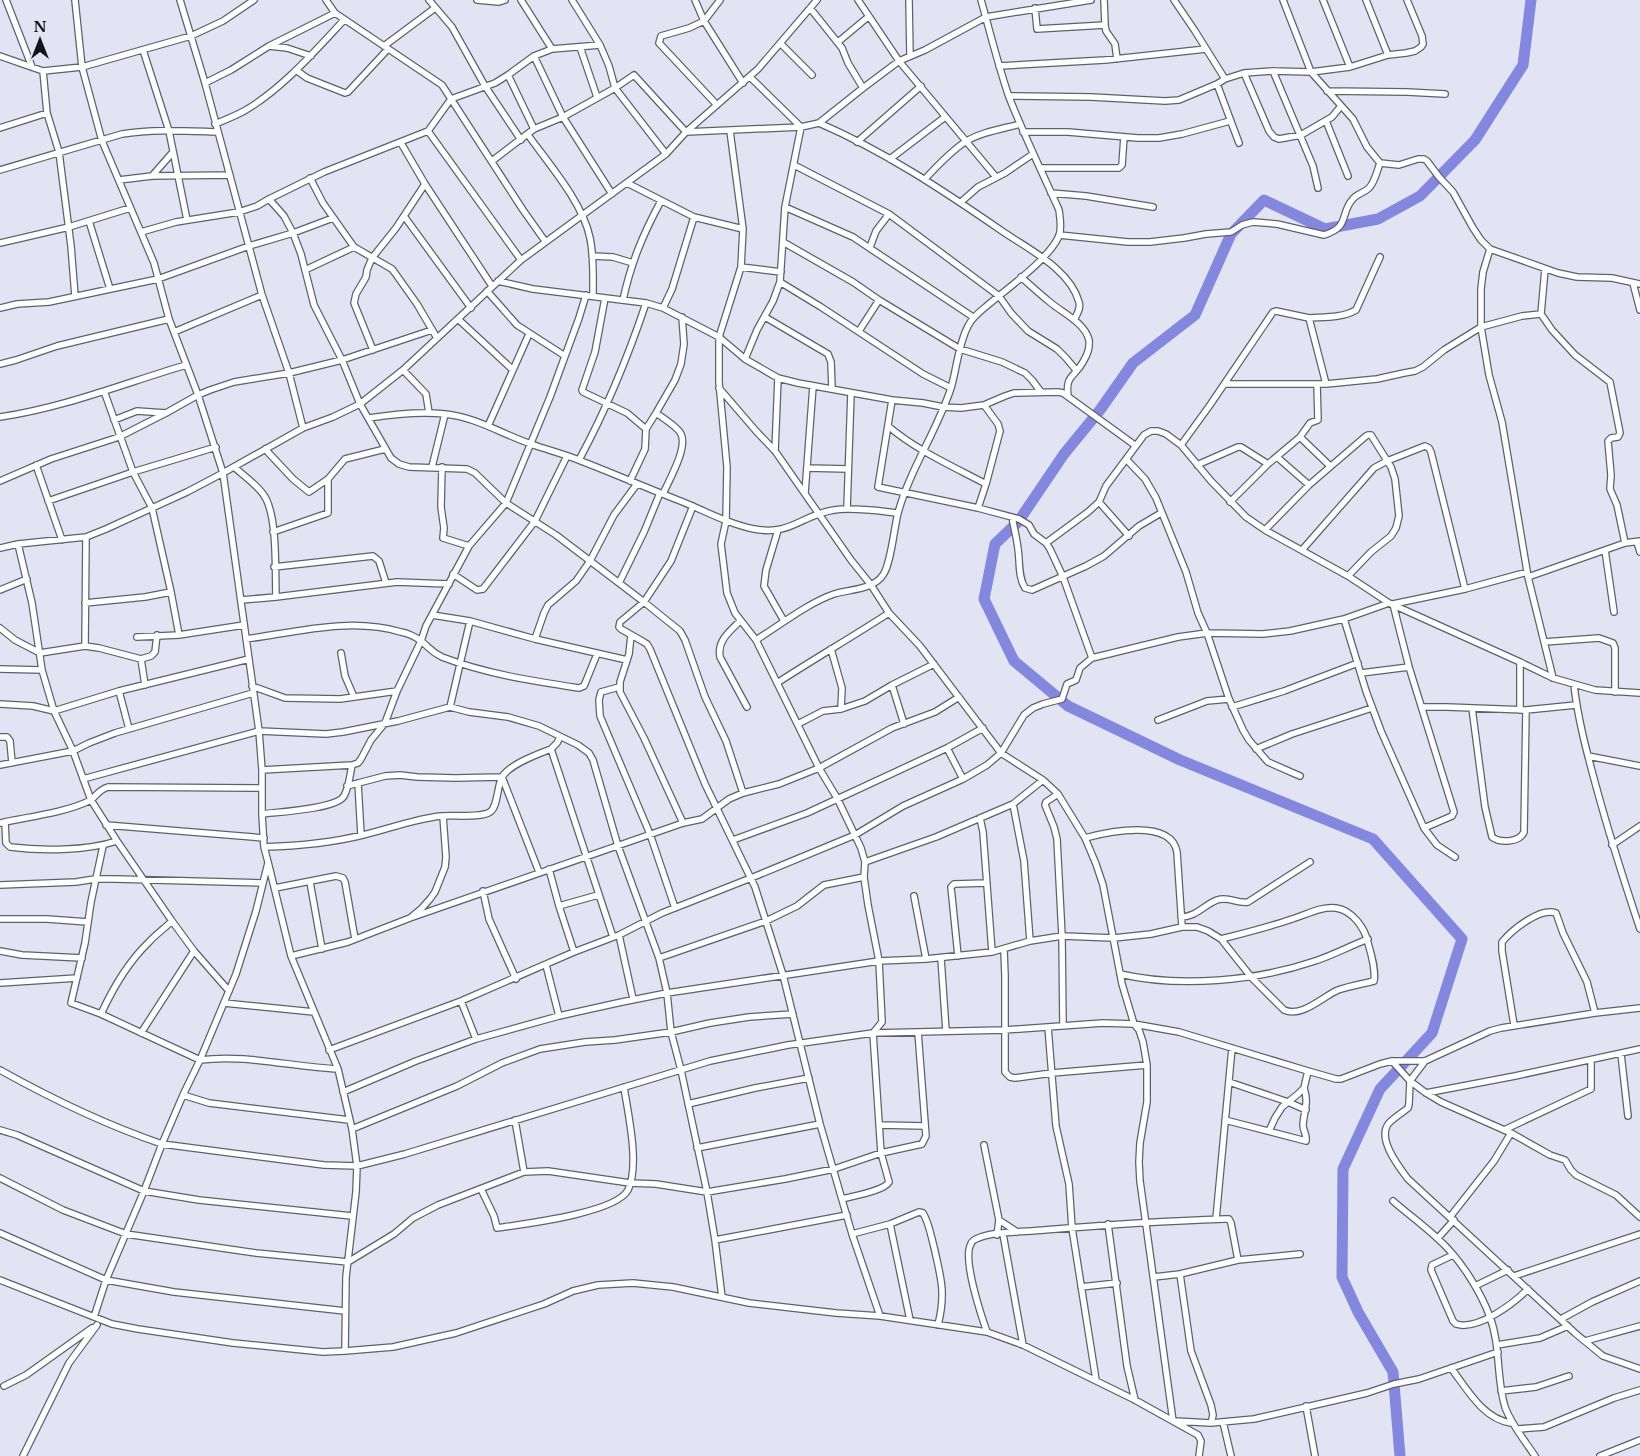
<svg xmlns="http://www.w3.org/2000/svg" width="1640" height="1456" font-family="'Libre Baskerville',serif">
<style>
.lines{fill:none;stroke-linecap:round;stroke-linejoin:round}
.river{stroke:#8388de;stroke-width:11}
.minor-casing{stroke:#5e606d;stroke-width:8}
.minor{stroke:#fff;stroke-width:5.5}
</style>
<rect width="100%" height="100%" fill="#e2e4f3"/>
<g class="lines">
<path class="river" d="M 1400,1456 L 1393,1372 L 1358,1312 L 1342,1277 L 1343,1169 L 1380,1089 L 1432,1033 L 1462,939 L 1373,839 L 1180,760 L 1068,706 L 1014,661 L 984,599 L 995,544 L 1018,522 L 1064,454 L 1100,410 L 1133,363 L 1195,315 L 1231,234 L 1264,200 L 1325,229 L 1378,219 L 1420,196 L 1475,140 L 1523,65 L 1531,0"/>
<g class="minor-casing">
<path id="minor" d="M 6,0 L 32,67
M 75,0 L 82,67 L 102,141 L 154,263 L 169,319 L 198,395 L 223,473 L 259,731 L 262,770 L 262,814 L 264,847 L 268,862 L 291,956 L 338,1069 L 352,1129 L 357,1166 L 356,1192 L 346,1277 L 345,1351
M 180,0 L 205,83 L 262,295 L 289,373 L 303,428
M 326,0 L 335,13 L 442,85 L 523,210 L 545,241
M 429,0 L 452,27 L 485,86 L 521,140
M 477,0 L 499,2 L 505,0
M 521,0 L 552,49 L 600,45 L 609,66 L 615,88 L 634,75 L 686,132 L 801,127 L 819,123 L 863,88 L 899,61 L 925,50 L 986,17 L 1091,0
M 572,0 L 600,45
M 695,0 L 704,21 L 743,83
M 858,0 L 899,61 L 996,177
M 909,0 L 910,56
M 1104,0 L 1105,25 L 1106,31 L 1115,44 L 1117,59
M 1174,0 L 1195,31 L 1225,79
M 1283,0 L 1311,72 L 1353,119 L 1367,147 L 1380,163 L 1399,165 L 1418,159 L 1424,159 L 1427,161 L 1439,177 L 1453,192 L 1473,228 L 1481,240 L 1490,249 L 1558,273 L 1577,277 L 1612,278 L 1640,284
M 1323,0 L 1350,67
M 1366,0 L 1388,55
M 810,8 L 842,48 L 848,63 L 863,88
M 1035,8 L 1037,29 L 1105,25
M 838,42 L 868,17
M 780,43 L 812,75
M 269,46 L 287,48 L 311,56
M 384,46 L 435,8
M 580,47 L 597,97
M 143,50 L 169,131 L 187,220
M 0,56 L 43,71 L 82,67 L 191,36 L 223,21 L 254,0
M 534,56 L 563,117 L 612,194
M 999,66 L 1105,60 L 1206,49
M 296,70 L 307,78 L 345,93 L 348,92 L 388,49
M 43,71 L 47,113 L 59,152 L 71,246 L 75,296
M 1273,71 L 1313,166 L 1318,188
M 1244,73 L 1269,131 L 1274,137 L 1279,139 L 1301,135 L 1332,117 L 1341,106
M 508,75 L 534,129
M 205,83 L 231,70 L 269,46 L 335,13
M 1217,84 L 1239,143
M 1327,91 L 1407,92 L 1445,94
M 1009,96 L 1091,97 L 1165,101 L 1179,100 L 1217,84 L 1225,79 L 1244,73 L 1273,71 L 1311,72 L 1350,67 L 1388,55 L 1406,53 L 1415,51 L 1421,47 L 1423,44 L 1422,36 L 1407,0
M 717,105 L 659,43 L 661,36 L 689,28 L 704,21 L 720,0
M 1326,121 L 1348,176
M 819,123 C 884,151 944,191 1002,231 C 1028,249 1070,269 1079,302 C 1081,309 1077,314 1074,320
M 215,124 C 225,120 235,116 244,111 C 281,90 315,51 344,20
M 0,128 L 47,113
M 730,131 L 743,229 L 741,267 L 719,337 L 719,382 L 727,467 L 726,521 L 721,544 L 727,593 L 735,613 L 756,640 L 819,768 L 837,798 L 861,848 L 865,862 L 864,877 L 868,905 L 879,961 L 882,1022 L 873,1033 L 881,1153 L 889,1182 C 884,1191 853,1196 842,1199
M 1023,132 L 1068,132 L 1138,138 L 1159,138 L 1182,134 L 1230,121
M 528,135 C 549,164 583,203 590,238 C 594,257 593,277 593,296
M 857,142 L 921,86
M 401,143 L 425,184 L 492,286
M 890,159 L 945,117
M 492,161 L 534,129 L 563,117 L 615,88 L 666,154
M 794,165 L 889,214 L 999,296 L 1011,313 L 1028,331 L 1057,349 L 1066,358 L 1076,370
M 1040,168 L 1119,168 L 1122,165 L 1124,137
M 0,170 L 122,134 C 153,129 186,131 218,132
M 152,176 L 173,152
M 310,178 L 323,203 L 354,247 L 392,269 L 395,273 L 417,304 L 437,338
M 925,179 C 937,166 950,152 965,142 C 981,132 1002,129 1020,124
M 119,180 L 152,176 L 230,175
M 627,183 L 694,217 L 743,229
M 1051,193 L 1086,196 L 1153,207
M 269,199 L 284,216 L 293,233 L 301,254 L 314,305 L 342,360 L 360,404 L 391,458 L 399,464 L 409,467 L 467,469 L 475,473 L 506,503 L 556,535 L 644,602 L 680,631 L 685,640 L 705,697 L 726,741 L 743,793
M 961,202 L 978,187 L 1005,173 L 1033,154
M 785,207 L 853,237 L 973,317
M 404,216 L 471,308
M 89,221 L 110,289
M 141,232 L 176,222 L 239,212 L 257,206 L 269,199 L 324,172 L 428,131
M 1059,235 L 1128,242 L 1150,242 L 1184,238 L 1206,234 L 1231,232 L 1242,225 L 1253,222 L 1277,224 L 1324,235 C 1350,227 1340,214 1352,200 C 1356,194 1364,193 1369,188 C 1375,182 1377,171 1380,163
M 783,242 L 853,282 L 879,300 L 960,349 L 1002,362 L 1025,373 L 1032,380 L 1041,392
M 0,243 L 69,227 L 130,208
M 870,247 L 876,231 L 889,214
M 1490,249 L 1483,272 L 1481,289 L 1481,327 L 1489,375 L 1502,422 L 1528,577 L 1553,678
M 592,256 L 613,257 L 633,263
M 521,260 L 428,131 L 451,99 L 495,83 L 508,75 L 534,56 L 552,49
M 741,267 L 781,272
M 1545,269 L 1541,314 L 1552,330 L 1575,355 L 1610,382 L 1620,433 L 1618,437 L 1611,438 L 1608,441 L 1611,475 L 1610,489 L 1617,505 L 1625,543
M 305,270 L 354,247
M 1021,277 C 1031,286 1041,295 1051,303 C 1063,313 1085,323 1089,340 C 1090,349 1087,355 1083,362 C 1075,377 1065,375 1068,396
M 498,281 L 533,289 L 646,303 L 663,308 L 719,337 L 745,359 L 778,378 L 798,383 L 892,400 L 923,403 L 943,407 L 961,408 L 984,405 L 1005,396 L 1014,393 L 1058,392 L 1063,393 L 1136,446
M 780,282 L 821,307 L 923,374 L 951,388
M 1633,283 L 1640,310
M 487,291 L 517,325 L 565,356
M 605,298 L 595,352 L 582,390 L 583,392 L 627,413 L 646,429
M 623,300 C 631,263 643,234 661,201
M 0,308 L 17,304 L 49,302 L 158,279 L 249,246 L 293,233 L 333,218
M 663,308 L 672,289 L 694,217
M 765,317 L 828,354 L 831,362 L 832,389
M 1309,318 C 1325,317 1342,318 1356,310 L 1380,257
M 458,319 L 513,370
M 859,331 L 879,300
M 174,332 L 262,295
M 373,350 L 354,303 L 356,294 L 366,277 L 367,270 L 372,258 L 396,228 L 425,184
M 745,359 L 757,330 L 773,301 L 780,282 L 785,207 L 801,127 L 750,77
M 0,364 L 16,360 L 57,346 L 169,319
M 403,370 L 426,394 L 429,413
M 1225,384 L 1326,384 L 1377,379 L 1404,373 L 1415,371 L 1423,367 L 1444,350 L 1481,327 L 1522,316 L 1541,314
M 719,388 L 756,431 L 775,451 L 851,560 L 871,585 L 889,613 L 920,646 L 1001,753 L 1043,780 L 1058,794 L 1085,838 L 1096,864 L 1103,885 L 1122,984 L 1134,1024 L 1139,1030 L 1143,1042 L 1147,1065 L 1147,1102 L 1140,1143 L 1139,1162 L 1140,1181 L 1173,1421
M 104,391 L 133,472 L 152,508 L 171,592 L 179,635 L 244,625
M 892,400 L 878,487 L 978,508 L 1019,519 L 1029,525 L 1034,534 L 1046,543 L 1050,549 L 1063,577 L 1092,658
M 656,413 C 663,418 678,427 681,434 C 688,448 669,480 663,494
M 0,417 C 63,408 125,383 186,365
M 369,418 C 394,414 420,411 445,414 C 476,417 502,434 531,444 C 547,450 565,454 581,461 C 615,474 649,489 683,502 C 707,512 729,524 754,529 C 791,536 801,515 834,510 C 853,507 879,511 898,513
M 114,420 L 137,411 L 166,413
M 488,426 L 529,334
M 888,426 C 916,450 952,466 986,484
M 1300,437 L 1330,466
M 1181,445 L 1210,405 L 1273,312 L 1276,311 L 1309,318 L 1326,384
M 265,449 L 293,479 L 309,492 L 328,479 L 345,459 L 385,449
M 775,451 L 778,378
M 1277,457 L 1309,485
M 1126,459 L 1145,479 L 1156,498 L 1186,572 L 1198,613 L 1207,633 L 1229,699 L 1243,730 L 1249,740 L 1268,762 L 1300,776
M 579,460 C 606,410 628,357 646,303
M 36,465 L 62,540
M 1197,465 L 1238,447 L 1241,447 L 1268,464
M 234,467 C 243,475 255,483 263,494 C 278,513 275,572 276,597
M 432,467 L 445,414
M 442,467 L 441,507 L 444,528 L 443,538 L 469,546
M 807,468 L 848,469
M 0,481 L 51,459 L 119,437 L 166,413 L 198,395 L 210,390 L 234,382 L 289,373 L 342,360 L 432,330
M 630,481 L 645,449 L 646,429 L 656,413 L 675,380 L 681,364 L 684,344 L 682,317
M 805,493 L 813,386
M 48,501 L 133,472 L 216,447
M 1099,502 L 1129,536
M 1230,502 L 1268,464 L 1300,437 L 1310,423 L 1318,420 L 1317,384
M 693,506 L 671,561 L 644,602 L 620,622 L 619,627 L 621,629 L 642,641 L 647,644 L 650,649 L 705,784 L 755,887 L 783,975 L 820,1124 L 852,1234 L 880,1316
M 978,508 L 986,484 L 1000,431 L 998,424 L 984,405
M 847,509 L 851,393
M 1012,517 C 1014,528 1017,539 1018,549 C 1020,562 1018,577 1025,588 L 1032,590 L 1086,566 L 1104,556 L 1139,526 L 1161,513
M 778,530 L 766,570 L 764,586 L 784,621
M 1265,530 L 1309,485 L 1366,436 L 1368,435 L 1371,435 L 1391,467 L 1395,479 L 1399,516 L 1396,528 L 1391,536 L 1371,552 L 1348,576
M 273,532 L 328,513 L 328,479
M 1637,542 L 1640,552
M 1046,543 L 1088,512 L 1099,502 L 1106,486 L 1144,435 L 1151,431 L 1158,431 L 1166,434 L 1181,445 L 1211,481 L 1246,517 L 1265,530 L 1348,576 L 1389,603 L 1520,662 L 1553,678 L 1595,690 L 1640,693
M 18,544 L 32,603 L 42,670 L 54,711 L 73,751 L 91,800 L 117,841 L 172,921 L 194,951 L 229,991
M 0,548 L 18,544 L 86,537 L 106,529 L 187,492 L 223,473 L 303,428 L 333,417 L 360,404 L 403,370 L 521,260 L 666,154 L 686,132 L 758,69 L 817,0
M 1302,550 L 1374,468 L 1387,461 L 1425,446 L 1429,448 L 1431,452 L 1465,589
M 1605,550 L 1614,612
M 274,567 L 373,556 L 379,561 L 386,583
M 453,574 L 477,590 L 483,589 L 535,521 L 567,456
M 1528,577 L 1625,543 L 1640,541
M 619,583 L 644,532 L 660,493
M 0,590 L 27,579
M 241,600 L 276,597 L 397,582 L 449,584
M 85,603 L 145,597 L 171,592
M 432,615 L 470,621 L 535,639 L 627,660
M 1344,619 L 1366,691 L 1381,731 L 1424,828 L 1437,845 L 1455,857
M 740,621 C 729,632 717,641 720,657 L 747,707
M 0,628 L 15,640 L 40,653 L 85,646 L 86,537
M 631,635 L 629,654 L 620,682 L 620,692 L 644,738 L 683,823
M 137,637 L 179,635
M 246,639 C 297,632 350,617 401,632 C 407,633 416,637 421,641 C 430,648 431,652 442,657 C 486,674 533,681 579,688 L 584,686 L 597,654
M 535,639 L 544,613 L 548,605 L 576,581 L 590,561 L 614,515 L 637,484
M 756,640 C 780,625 808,603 834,594 C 850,589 873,590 883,575 C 891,564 894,528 898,513 C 910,469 937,431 951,388 C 957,368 958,345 968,326 C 973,316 981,311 989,304 C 1009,287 1048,260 1059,236 C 1062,228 1060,218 1059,210 C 1042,172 1024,135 1009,97 C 998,65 990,32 981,0
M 1544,642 L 1599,638 L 1613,643 L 1615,648 L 1615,692
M 85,646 L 99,648 L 141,659 L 151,656 L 155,652 L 157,635
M 831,649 L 842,688 L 841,709
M 341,653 L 345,676 L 354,697
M 141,659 L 145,685
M 0,669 L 42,670
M 1361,673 L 1409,667
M 777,683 C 814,659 852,637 889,613
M 892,685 L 904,724
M 1574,685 C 1578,720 1587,753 1596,786 C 1609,834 1624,881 1640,929
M 252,686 L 285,698 L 340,699 L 397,691
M 619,687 L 601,692 L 599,700 L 600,716 L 650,834 L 675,908
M 119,691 L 129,729
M 0,704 L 33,706 L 54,711 L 119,691 L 249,659
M 450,707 L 470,621
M 1232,707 L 1284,691 L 1358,663
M 1422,707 L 1447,707 L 1526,710 L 1576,705
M 1472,708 L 1485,807 L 1492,837 C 1500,843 1519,843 1524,832 L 1526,710
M 1520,710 L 1520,662
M 1158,720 L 1207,701 L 1229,699
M 798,724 L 823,711 L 841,709 L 865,701 L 892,685 L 934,664
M 0,737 L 7,737 L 10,741 L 12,763
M 560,737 L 557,743 L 551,749 L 613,937
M 947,748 L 963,779
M 1256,749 L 1292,734 L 1372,708
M 1588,756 L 1640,766
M 0,765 L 73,751 L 89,743 L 115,733 L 253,693
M 262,770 L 352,765 L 358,763 L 361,759 L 371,740 L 385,723 L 397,691 L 421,641 L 426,626 L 469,546 L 506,503 L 550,397 L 579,318 L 586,295
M 502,777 L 539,872
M 83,779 L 259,731 L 326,734 L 343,732 L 398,721 L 450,707 L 469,712 L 508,717 L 539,726 L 578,745 L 589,753 L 593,760 L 618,846 L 659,958 L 667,993 L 671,1032 L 681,1070 L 707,1192 L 715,1240 L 722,1297
M 358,783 L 361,835
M 347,786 L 385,776 L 400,775 L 417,777 L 455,778 L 502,777
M 1058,794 L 1046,802 L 1045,805 L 1054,827 L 1057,839 L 1062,936 L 1063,1026
M 1013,804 L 1024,861 L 1030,941
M 262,814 C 278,812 337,809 344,796 C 349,787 350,775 352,765
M 980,818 L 983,832 L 992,952
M 5,822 L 6,843 L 10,847 C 42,851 86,851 117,841
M 0,823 C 27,817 64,813 89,801 C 97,797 96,791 108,787 L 262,788
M 106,825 L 264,838
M 1424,828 L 1452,816 L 1454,812 L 1409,667 L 1393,604 L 1465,589 L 1527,572
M 1085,838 C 1107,832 1171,818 1177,852 L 1182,927
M 733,840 L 807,813 L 947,748 L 983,728
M 1612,845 L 1640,826
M 103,846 L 91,902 L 85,943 L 71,1003 L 101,1014 L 200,1060 C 246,1054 292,1067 338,1069
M 264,847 C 297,846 331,843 363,835 C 389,829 414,819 441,816 C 452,815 482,818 490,812 C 498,807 497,786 502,777 C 510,764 538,754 551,749
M 865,862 L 936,837 L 1013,804 L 1043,780
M 549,869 L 559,906 L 574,952
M 310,882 L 322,949
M 0,885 L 76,882 L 95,879 L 116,879 L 262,883
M 275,888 L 336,876 L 343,878 L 345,882 L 355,939
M 483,891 L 489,919 L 516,979
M 914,896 L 926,959
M 559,906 L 598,895
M 1181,917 C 1196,917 1204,905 1217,900 C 1229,896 1237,904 1248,902 L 1310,862
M 410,918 L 683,823 L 702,819 L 729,799 L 743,793 L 779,784 L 819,768 L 892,728 L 935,712 L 959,697
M 0,919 L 47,919 L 88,922
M 619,935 L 633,999
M 1004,950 L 1005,976 L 1005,1072 L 1010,1077 L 1015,1078 L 1052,1073 L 1147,1065
M 0,951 L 22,955 L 82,958
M 291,956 L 348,942 L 410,918 L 422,908 L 430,899 L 435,892 L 445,867 L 446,857 L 443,816
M 958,956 L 951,887 L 954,884 L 987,883
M 659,958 L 766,921 L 797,906 L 824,885 L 864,877
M 941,958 L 946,1031
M 546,965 L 559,1016
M 1120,974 C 1180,988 1256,981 1315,961 C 1333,955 1350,946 1368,939
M 0,983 L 77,978
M 461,1001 L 476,1039
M 224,1003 L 314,1012
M 101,1014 C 113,988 128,962 149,942 C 156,934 165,928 172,921
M 1514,1025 L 1502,951 L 1502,942 C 1512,930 1540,907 1556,913 L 1563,933 L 1587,982 L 1595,1013
M 1048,1027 L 1056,1126 L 1069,1184 L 1072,1228 L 1096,1380
M 141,1033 L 194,951
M 329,1050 L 461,1001 L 574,952 L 619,935 L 662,913 L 751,878 L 855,835 L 903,806 L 963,779 L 987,765 L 1001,753 L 1024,715 L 1033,708 L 1043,704 L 1062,699 L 1067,684 L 1076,680 L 1080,668 L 1092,658 L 1178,637 L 1207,633 L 1263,634 L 1290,631 L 1344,619 L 1389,603
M 1621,1054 L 1628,1116
M 1392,1061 L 1410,1081 L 1426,1093 L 1441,1102 L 1511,1133 L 1550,1155 L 1565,1160 L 1571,1170 L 1576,1175 L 1616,1195 L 1640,1217
M 1425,1061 L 1410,1081 L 1409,1104 L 1408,1108 C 1402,1113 1395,1117 1389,1123 C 1376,1138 1399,1167 1408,1179 L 1575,1333 L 1603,1356 L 1640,1369
M 0,1070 C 52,1099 106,1125 162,1144 L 324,1165 L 357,1166 L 405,1154 L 710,1061 L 788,1045 L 873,1033 L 1004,1030 L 1103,1023 L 1134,1024 L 1179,1032 L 1308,1071 L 1336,1079 L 1341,1079 L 1380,1064 L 1392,1061 L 1425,1061 L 1490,1031 L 1501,1028 L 1595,1013 L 1640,1008
M 1229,1082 L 1288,1102 L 1306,1110
M 343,1092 L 416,1061 L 476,1039 L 559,1016 L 622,1002 L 667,993 L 879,961 L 926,959 L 992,952 L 1030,941 L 1062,936 L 1114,938 L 1151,934 L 1182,927 L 1197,927 L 1208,931 L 1221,939 L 1252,978 L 1284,1010 C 1302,1018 1322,997 1338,990 C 1350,986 1362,984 1374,981 C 1376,969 1371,954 1368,943 C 1365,928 1352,910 1336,908 C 1321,906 1306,915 1292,919 C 1269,927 1245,933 1221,939
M 1426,1093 L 1515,1076 L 1640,1049
M 183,1095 L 209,1103 L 349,1120
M 688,1104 L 755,1088 L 809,1078
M 515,1120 L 524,1172
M 1225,1120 L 1306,1141 C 1307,1134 1303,1131 1303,1125 C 1304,1110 1309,1103 1304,1088
M 879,1125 L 925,1126
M 352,1129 L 457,1086 L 502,1063 L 540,1049 L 585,1042 L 615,1040 L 671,1032 L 710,1023 L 749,1017 L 793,1014
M 0,1130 L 17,1135 L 144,1191 L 199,1200 L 352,1216
M 1504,1130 L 1591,1089 L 1591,1060
M 1269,1131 L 1275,1118 L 1282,1107 L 1298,1094 L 1304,1088 L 1308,1071
M 984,1145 L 999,1220 L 997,1235
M 697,1148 L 820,1124
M 0,1178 L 63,1210 L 126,1234 L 256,1253 L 348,1262 L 394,1234 L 413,1218 L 438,1205 L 524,1172 L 548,1171 L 630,1183 L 656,1184 L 707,1192 L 785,1179 L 834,1169 L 881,1153 L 922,1144 L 926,1136 L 918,1032
M 481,1189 L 494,1216 L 497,1228 C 524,1224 616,1213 628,1190 C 640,1165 628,1114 624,1087
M 1393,1201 C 1408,1214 1423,1225 1437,1238 C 1459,1257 1480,1290 1490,1317 C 1501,1347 1496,1378 1505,1407 C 1511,1424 1525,1441 1535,1456
M 1450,1217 L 1494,1161 L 1511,1133
M 1216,1219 L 1232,1048
M 999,1220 L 1017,1232
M 890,1224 L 910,1320
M 1108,1224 L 1127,1366 L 1135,1400
M 0,1233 L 106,1280 L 174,1292 L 345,1311
M 852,1234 L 890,1224 L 919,1212 L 923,1213 C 929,1223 931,1236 934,1247 C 941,1278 946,1293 938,1325
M 1003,1234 L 1023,1345
M 1438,1238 L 1454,1220
M 715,1240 L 847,1215
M 1453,1255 L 1432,1265 L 1431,1270 L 1453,1321 L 1456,1324 C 1478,1331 1514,1303 1528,1289
M 1180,1274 L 1191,1351 L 1211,1405 L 1213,1415 L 1211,1423
M 1514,1276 L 1640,1234
M 1154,1277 L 1180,1274 L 1238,1260 L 1300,1254
M 0,1280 L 112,1324 L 138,1329 L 233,1343 L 323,1352 L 345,1351 L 393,1347 L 456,1333 L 544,1304 L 573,1291 L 598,1285 L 633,1283 L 673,1287 L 749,1303 L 836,1313 L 880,1316 L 987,1332 L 1023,1345 L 1135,1400 L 1198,1435 L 1201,1441 L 1199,1456
M 1475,1286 L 1508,1270
M 1081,1287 L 1117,1283
M 94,1317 L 106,1280 L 144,1191 L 162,1144 L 183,1095 L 200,1060 L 236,974 L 256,911 L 268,863
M 1561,1319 L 1592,1302 L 1640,1281
M 987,1332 C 981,1315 962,1258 971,1244 C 971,1242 974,1240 976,1239 C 992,1231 1025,1232 1044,1230 C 1104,1225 1164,1221 1225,1219 L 1229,1219 L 1231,1223 L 1238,1260
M 1585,1341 L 1640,1326
M 1497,1345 L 1540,1338 L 1568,1326
M 1451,1368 C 1467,1389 1483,1419 1511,1423
M 4,1386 L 26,1375 L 92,1328
M 1501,1391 L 1536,1387 L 1569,1376
M 1306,1406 L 1315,1456
M 1175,1421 L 1211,1423 L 1254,1419 L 1367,1393 L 1394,1384 L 1419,1379 L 1498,1352
M 1223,1422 L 1231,1456
M 1518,1429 L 1544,1427 L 1614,1398 L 1640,1390
M 23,1456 L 69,1363 L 97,1325
M 1600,1456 L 1640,1440"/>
</g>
<use href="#minor" class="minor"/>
</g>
<g transform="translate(40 40)" stroke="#e2e4f3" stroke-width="4" paint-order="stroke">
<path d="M0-4L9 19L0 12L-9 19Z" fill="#14151a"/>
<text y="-8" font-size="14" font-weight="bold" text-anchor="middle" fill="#14151a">N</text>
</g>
</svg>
